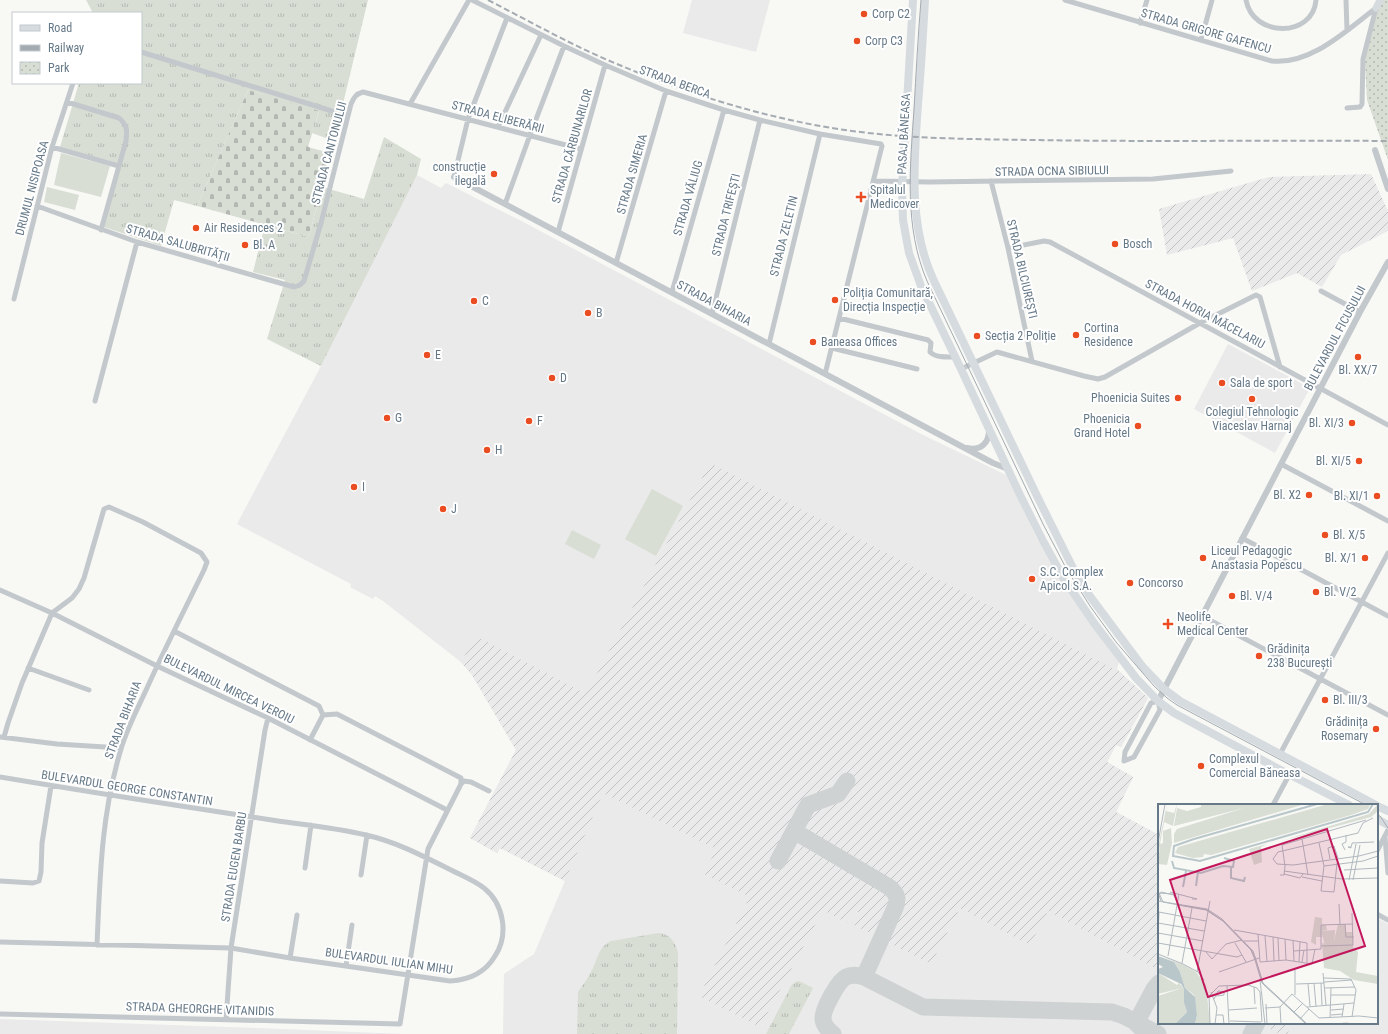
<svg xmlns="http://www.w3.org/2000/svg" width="1388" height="1034" font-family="'Roboto Condensed',sans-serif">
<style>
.built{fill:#e9eae9}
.industrial{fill:url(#industrial-furrows)}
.grass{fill:url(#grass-tufts)}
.cemetery{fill:url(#cemetery-stones)}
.park{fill:url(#park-dots)}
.garden{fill:#d8ded4}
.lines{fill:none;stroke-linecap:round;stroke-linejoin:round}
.taxiway{stroke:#ced2d3;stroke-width:17}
.minor{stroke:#c3c8cc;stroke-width:5}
.tertiary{stroke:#c3c8cc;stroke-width:6}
.secondary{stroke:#d6dbdf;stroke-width:7}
.primary{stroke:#d6dbdf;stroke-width:8}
.tram{stroke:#a4abb1;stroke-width:1}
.rail{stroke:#a4abb1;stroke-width:2;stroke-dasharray:6 3;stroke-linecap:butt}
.poi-dot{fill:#eb4d22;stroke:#fff;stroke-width:1.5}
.labels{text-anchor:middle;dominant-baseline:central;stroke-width:4;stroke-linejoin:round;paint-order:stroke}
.poi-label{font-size:12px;fill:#667988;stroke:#fff;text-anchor:start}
.street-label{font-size:12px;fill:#667988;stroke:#fff}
.inset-river{fill:none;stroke:#b9c7ca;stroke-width:2}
.inset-road{fill:none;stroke:#b1babf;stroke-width:1}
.view{fill:#c2185b;fill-opacity:0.15;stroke:#c2185b;stroke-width:2}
.inset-edge{fill:none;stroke:#667988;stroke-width:2}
</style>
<defs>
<pattern id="industrial-furrows" width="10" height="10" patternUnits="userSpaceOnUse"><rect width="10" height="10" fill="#e9eae9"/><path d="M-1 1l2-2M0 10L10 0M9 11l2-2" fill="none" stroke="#c1c2c3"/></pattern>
<pattern id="grass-tufts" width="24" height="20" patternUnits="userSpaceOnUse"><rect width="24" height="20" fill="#d8ded4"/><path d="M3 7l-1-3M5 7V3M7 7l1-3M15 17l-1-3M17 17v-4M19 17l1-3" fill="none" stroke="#b3b9b2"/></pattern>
<pattern id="cemetery-stones" width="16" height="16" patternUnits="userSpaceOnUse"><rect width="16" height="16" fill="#d8ded4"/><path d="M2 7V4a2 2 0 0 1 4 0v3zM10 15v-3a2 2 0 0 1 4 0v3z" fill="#b3b9b2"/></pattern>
<pattern id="park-dots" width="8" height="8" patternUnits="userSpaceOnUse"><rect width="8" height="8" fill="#d8ded4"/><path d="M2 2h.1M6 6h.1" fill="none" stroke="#b3b9b2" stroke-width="1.8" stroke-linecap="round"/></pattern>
</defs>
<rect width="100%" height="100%" fill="#f8f8f5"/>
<path class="built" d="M 692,0 L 770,0 L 756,52 L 683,33 Z
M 417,175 L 441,188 L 446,183 L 529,225 L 923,435 L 1006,475 L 1036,537 L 1056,573 L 1119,662 L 1117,669 L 1148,698 L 1121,747 L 1116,745 L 1107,762 L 1133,777 L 1116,812 L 1159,835 L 1159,1023 L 1377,1023 L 1377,918 L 1388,924 L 1388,1034 L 503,1034 L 504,974 L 534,954 L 565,881 L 500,848 L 497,853 L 470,838 L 516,750 L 472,675 L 461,662 L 383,601 L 375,596 L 373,599 L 350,587 L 351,584 L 237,524 L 321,366 Z
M 1228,344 L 1310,388 L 1275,453 L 1194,409 Z
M 0,1019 L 282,1029 L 402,1034 L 0,1034 Z"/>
<path class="industrial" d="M 1371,174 L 1388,211 L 1388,231 L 1341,255 L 1322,287 L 1297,273 L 1252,291 L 1233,238 L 1167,255 L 1159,209 L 1269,177 Z
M 710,463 L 1120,672 L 1148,698 L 1121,747 L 1116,745 L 1107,762 L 1133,777 L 1116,812 L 1159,835 L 1159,970 L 1048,911 L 1030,945 L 960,908 L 931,964 L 854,925 L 860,913 L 854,910 L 847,923 L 823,910 L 760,1027 L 699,996 L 750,897 L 704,874 L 716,849 L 603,793 L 565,881 L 500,848 L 497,853 L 470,838 L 516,750 L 472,675 L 461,662 L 476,636 L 586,694 Z
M 1259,1023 L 1293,1023 L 1287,1034 L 1280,1034 Z"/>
<path class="grass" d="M 86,0 L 368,0 L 334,141 L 312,133 L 319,112 L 248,90 L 197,206 L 174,200 L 161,246 L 104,227 L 121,164 L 60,147 L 79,83 L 141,83 L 141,13 L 93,13 Z
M 384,137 L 421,159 L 417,175 L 321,366 L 267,339 L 285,280 L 253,272 L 265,225 L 309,237 L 322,186 L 329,189 L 364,199 Z
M 659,933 C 670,934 675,942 678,952 L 677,1034 L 577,1034 L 578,992 C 583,985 588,978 592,970 C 598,959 598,947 611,941 Z
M 799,981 L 813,988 L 789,1034 L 766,1034 L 791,986 L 795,982 Z"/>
<path class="cemetery" d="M 248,90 L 319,111 L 308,147 L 330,153 L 309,237 L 197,206 Z"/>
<path class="park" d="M 1379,0 L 1388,0 L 1388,160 L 1367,100 L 1365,62 L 1370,33 Z"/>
<path class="garden" d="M 61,153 L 110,166 L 101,197 L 54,185 Z
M 47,187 L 79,195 L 75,210 L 44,202 Z
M 652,489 L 683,506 L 656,556 L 625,539 Z
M 572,530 L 601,545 L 594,559 L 565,544 Z"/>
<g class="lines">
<path class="taxiway" d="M 794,831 L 808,805 L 838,794 L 847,781
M 778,861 L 794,831 L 889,887 C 897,894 899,898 895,908 L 864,977
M 1143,1030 L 1136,1023 L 1154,989 L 1159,983
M 833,1034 C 828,1030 823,1025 823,1018 C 823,1009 838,981 846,977 C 852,974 858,975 864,977 L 923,1007 L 1112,1012 L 1124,1016 L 1158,1034
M 1251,1034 L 1257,1023"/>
<path class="minor" d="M 472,0 L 564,46 L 605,65 L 666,91 L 724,110 L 760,120 L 820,134 L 881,144 L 882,146 L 825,374
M 1065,0 L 1272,61 C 1311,65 1347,30 1376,8
M 1246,0 C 1253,38 1313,38 1316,0
M 1346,0 L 1347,30
M 1140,23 L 1147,0
M 1201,40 L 1212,0
M 141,52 L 348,116
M 67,102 L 119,118 C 128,126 127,130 126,141 L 101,230
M 410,104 L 469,0
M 1347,108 L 1360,107 L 1362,104 L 1363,59 L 1376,8
M 498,127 L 541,35
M 52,147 L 119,166
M 454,177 L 468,119 L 507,18
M 873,181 L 929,182 L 1153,179 L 1231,171
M 991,181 L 1008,248 L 1032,361
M 505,204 L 530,135 L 564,46
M 37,206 L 137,242 L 294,287 L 300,285 L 304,281 L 321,223 L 351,104 C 354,97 356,94 363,92 L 581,149
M 558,232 L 605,65
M 1008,248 L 1044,241 L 1050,242 L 1388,425
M 616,263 L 666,91
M 1321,291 L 1360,312
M 672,292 L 724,110
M 14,299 L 52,147 L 73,83
M 712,314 L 760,120
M 839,318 L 928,340 L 931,343 L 930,352 C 936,358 947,357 955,357
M 769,344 L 820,134
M 832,348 L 917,369
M 961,369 L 997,352 L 1084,376 L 1098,379 L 1105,377 L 1200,323 L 1256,295 L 1260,297 L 1280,367
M 95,401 L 137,242
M 1281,464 L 1388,521
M 1242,538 L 1388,616
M 0,590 L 52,613 L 157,666 L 268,718 L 447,810
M 1202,616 L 1388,715
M 174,631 L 319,706 L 323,715
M 28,668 L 89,690
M 1158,701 L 1160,710 L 1134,757 L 1124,761 L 1125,752 L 1151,703 Z
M 0,737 L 57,744 L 121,748
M 4,737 L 8,723 L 22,683 L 52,613 L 72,598 L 79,589 L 84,578 L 104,509 L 109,507 L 143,522 L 201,553 L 207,562 L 204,570 C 185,609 165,648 147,688 C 138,708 127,728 121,749 C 101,815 100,877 97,945
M 310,740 L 323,715 L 337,714 L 461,778 L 461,784
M 1280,754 L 1388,553
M 0,777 C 60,787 121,797 181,806 C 213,811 246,816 278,821 C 307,825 337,828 366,835 C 397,842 425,857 453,871 C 463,876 475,881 484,888 C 504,904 509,935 495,956 C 485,973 469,980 450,981 L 290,958 L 231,948 L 0,942
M 1273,805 L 1289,775
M 1385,837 L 1388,873
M 1377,851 L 1388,830
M 305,868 L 311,825
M 361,875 L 367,835
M 0,881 L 33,883 L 39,881 L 41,872 L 42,843 L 51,786
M 1377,914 L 1388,920
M 290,958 L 297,915
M 346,966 L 352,925
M 0,1014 L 400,1024 L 428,849 L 461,784 L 464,781 L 471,782 L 489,791
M 226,1020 L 231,948 L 265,730 L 268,718"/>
<path class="tertiary" d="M 1375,150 L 1388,189
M 454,177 L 993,463 L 1008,469
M 967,448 C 981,451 989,443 989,430
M 1158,701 L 1360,312 L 1388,262"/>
<path class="secondary" d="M 1376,8 L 1380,0"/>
<path class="primary" d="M 913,0 L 902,188 L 903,220 L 909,253 L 921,286 L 961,369 L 1020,495 L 1043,541 L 1064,579 L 1094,623 L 1136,678 L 1158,701 L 1174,713 L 1275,767 L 1349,805
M 925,0 C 923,35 921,69 918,104 C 914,163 908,226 934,281 L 1038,498 L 1073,568 L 1089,595 L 1142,666 L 1164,689 L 1180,701 L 1376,805
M 1377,806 L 1388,811
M 1377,819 L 1388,825"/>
<path class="tram" d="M 921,0 C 918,37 916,73 914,110 C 910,167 904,227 927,281 L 1043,524 L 1066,568 L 1090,606 L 1116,642 L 1154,686 L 1167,698 L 1177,705 L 1366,805
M 1377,815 L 1380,816 L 1388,828"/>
<path class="rail" d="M 488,0 C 531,22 573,46 617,64 C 683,92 756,115 826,127 C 895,139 965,139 1035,140 C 1152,142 1270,140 1388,141"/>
</g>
<g class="poi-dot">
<circle cx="864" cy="14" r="4"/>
<circle cx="857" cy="41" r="4"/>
<circle cx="494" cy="174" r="4"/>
<path d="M859 191h4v4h4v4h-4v4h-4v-4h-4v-4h4z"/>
<circle cx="196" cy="228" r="4"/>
<circle cx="1115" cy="244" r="4"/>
<circle cx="245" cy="245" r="4"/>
<circle cx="835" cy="300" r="4"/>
<circle cx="474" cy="301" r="4"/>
<circle cx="588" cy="313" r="4"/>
<circle cx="1076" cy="335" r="4"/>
<circle cx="977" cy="336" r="4"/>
<circle cx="813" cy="342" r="4"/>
<circle cx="427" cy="355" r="4"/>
<circle cx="1358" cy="357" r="4"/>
<circle cx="552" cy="378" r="4"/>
<circle cx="1222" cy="383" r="4"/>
<circle cx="1178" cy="398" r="4"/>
<circle cx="1252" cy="399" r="4"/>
<circle cx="387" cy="418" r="4"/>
<circle cx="529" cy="421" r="4"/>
<circle cx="1352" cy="423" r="4"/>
<circle cx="1138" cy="426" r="4"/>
<circle cx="487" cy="450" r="4"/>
<circle cx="1359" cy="461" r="4"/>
<circle cx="354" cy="487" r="4"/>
<circle cx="1309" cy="495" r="4"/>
<circle cx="1377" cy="496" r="4"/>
<circle cx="443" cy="509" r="4"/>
<circle cx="1325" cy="535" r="4"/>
<circle cx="1203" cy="558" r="4"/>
<circle cx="1365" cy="558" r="4"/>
<circle cx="1032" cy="579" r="4"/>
<circle cx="1130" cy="583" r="4"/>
<circle cx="1316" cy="592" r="4"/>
<circle cx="1232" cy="596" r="4"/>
<path d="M1166 618h4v4h4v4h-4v4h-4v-4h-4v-4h4z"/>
<circle cx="1259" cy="656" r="4"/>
<circle cx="1325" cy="700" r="4"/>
<circle cx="1376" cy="729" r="4"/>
<circle cx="1201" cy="766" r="4"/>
</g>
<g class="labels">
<g class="poi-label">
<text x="872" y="14">Corp C2</text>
<text x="865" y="41">Corp C3</text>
<text x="486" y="167" text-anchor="end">construcție<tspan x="486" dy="14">ilegală</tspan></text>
<text x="870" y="190">Spitalul<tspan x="870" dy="14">Medicover</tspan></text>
<text x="204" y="228">Air Residences 2</text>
<text x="1123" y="244">Bosch</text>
<text x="253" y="245">Bl. A</text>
<text x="843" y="293">Poliția Comunitară,<tspan x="843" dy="14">Direcția Inspecție</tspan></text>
<text x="482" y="301">C</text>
<text x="596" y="313">B</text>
<text x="1084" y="328">Cortina<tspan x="1084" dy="14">Residence</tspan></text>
<text x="985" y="336">Secția 2 Poliție</text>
<text x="821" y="342">Baneasa Offices</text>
<text x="435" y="355">E</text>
<text x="1358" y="370" text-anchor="middle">Bl. XX/7</text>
<text x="560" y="378">D</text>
<text x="1230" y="383">Sala de sport</text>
<text x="1170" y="398" text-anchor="end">Phoenicia Suites</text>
<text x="1252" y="412" text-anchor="middle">Colegiul Tehnologic<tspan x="1252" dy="14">Viaceslav Harnaj</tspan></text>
<text x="395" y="418">G</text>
<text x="1130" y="419" text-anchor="end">Phoenicia<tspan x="1130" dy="14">Grand Hotel</tspan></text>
<text x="537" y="421">F</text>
<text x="1344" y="423" text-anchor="end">Bl. XI/3</text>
<text x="495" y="450">H</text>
<text x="1351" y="461" text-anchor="end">Bl. XI/5</text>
<text x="362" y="487">I</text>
<text x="1301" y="495" text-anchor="end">Bl. X2</text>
<text x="1369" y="496" text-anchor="end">Bl. XI/1</text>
<text x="451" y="509">J</text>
<text x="1333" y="535">Bl. X/5</text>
<text x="1211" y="551">Liceul Pedagogic<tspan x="1211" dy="14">Anastasia Popescu</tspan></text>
<text x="1357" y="558" text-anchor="end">Bl. X/1</text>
<text x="1040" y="572">S.C. Complex<tspan x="1040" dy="14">Apicol S.A.</tspan></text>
<text x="1138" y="583">Concorso</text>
<text x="1324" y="592">Bl. V/2</text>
<text x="1240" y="596">Bl. V/4</text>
<text x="1177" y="617">Neolife<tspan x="1177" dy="14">Medical Center</tspan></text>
<text x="1267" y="649">Grădinița<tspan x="1267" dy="14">238 București</tspan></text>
<text x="1333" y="700">Bl. III/3</text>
<text x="1368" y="722" text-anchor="end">Grădinița<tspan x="1368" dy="14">Rosemary</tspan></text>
<text x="1209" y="759">Complexul<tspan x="1209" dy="14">Comercial Băneasa</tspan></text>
</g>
<g class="street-label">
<text transform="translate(1206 31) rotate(16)">STRADA GRIGORE GAFENCU</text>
<text transform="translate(675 82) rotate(20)">STRADA BERCA</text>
<text transform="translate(498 117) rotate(15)">STRADA ELIBERĂRII</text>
<text transform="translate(904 134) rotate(-87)">PASAJ BĂNEASA</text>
<text transform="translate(572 146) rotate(-74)">STRADA CĂRBUNARILOR</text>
<text transform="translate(329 153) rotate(-75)">STRADA CANTONULUI</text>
<text transform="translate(1052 171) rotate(-1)">STRADA OCNA SIBIULUI</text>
<text transform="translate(632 174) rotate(-74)">STRADA SIMERIA</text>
<text transform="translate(32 188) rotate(-75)">DRUMUL NISIPOASA</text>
<text transform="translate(688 198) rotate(-74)">STRADA VĂLIUG</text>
<text transform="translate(726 215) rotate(-76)">STRADA TRIFEȘTI</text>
<text transform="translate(784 236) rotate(-76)">STRADA ZELETIN</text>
<text transform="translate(178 243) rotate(16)">STRADA SALUBRITĂȚII</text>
<text transform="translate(1022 269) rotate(77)">STRADA BILCIUREȘTI</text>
<text transform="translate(714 303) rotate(28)">STRADA BIHARIA</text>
<text transform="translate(1205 314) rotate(28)">STRADA HORIA MĂCELARIU</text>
<text transform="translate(1335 338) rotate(-62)">BULEVARDUL FICUSULUI</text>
<text transform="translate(229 689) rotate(26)">BULEVARDUL MIRCEA VEROIU</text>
<text transform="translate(123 720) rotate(-69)">STRADA BIHARIA</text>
<text transform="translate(127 788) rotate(9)">BULEVARDUL GEORGE CONSTANTIN</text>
<text transform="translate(234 867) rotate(-81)">STRADA EUGEN BARBU</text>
<text transform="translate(389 961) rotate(8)">BULEVARDUL IULIAN MIHU</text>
<text transform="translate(200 1009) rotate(2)">STRADA GHEORGHE VITANIDIS</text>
</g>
</g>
<g transform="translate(1158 804)">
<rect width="220" height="220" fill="#f8f8f5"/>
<path d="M 9,0 L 8,7 L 16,9 L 19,0 L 15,22 L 6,18 L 2,40 L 5,39 L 5,27 L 13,24 L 14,39 L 9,61 L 0,60 L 2,41 L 0,51 L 0,44 ZM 43,0 L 100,1 L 147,0 L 16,39 L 16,30 L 19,25 L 86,4 L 16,22 L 19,4 L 29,7 L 43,3 ZM 170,0 L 212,1 L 210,5 L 193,11 L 53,51 L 46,50 L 45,53 L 35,54 L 17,49 L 20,43 ZM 220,0 L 220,7 L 213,13 L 123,37 L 211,10 ZM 109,40 L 103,43 L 104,58 L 96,61 L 91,45 ZM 157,113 L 164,114 L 164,121 L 168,121 L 169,126 L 163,127 L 164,133 L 158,133 L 158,141 L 153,138 ZM 180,120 L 187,120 L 187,128 L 195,128 L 195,143 L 200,148 L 198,168 L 220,172 L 220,180 L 196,176 L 182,167 L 166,164 L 164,139 L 175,141 Z" fill="#d8ded4"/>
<path d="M 177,126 L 176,141 L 167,141 L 163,127 Z" fill="#d8ded4"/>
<path d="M 0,151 L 26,161 L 38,168 L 48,181 L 52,220 L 37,220 L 39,211 L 36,191 L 27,184 L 22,168 L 16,158 ZM 0,169 L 19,181 L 21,179 L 26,185 L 26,199 L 29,208 L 17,220 L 0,220 L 0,192 L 24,184 L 0,190 Z" fill="#d8ded4"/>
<path d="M 0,152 L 16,158 L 22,168 L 27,184 L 37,193 L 39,211 L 37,220 L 17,220 L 29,208 L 26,199 L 26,185 L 23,180 L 0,169 L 0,165 L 5,163 L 0,160 Z" fill="#b9c7ca"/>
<path class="inset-river" d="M 36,35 L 16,42 L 15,52 L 42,57 L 210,8 L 215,0M 36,35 L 159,0M 14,57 L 16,64 L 43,69 L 65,62 L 75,63 L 76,57 L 66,54M 73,63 L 73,74 L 86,77 L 87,73M 38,82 L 40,68M 25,83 L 28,67"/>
<path class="inset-road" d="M 215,14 L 205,19 L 200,29 L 120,48 L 115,55 L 119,60 L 135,61 L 201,52 L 220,47M 144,35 L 150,71M 0,39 L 7,0M 161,39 L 166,62 L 163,87 L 176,88 L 179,59M 193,43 L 190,43 L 193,44 L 193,43 L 194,40 L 194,39 L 216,38M 187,46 L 184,40 L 188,38 L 188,31M 172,55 L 170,44 L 176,42 L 180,54M 166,62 L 205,57 L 220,52M 186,66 L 220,64M 126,67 L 184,75 L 220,74M 126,70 L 142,74 L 145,70M 122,71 L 126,71 L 127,62 L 124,41 L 208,16M 144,73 L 164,77M 191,76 L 198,40M 195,76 L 202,41M 12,88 L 39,95 L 34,95M 0,97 L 49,105 L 64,115 L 95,147 L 105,179 L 149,220M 3,97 L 1,91 L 3,88 L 16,91 L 19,97M 181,100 L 182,120M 0,119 L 46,127M 187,120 L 188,133 L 196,133M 76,126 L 149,139 L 149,159M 100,130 L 102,158 L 128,156 L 154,160 L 157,145M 107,132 L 109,157M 115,133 L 116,157M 120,134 L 121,156M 127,135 L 128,156M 135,136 L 136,157M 45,137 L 0,129 L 1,108 L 48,117M 86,137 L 100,137M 0,139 L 79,153 L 84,151M 77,139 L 88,158M 163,142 L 195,141 L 194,109M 136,147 L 163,145 L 163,121 L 195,120M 48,148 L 54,155 L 68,140 L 84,136M 0,150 L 25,160 L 40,168 L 46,176M 10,152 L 21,90M 141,158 L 142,138M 144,158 L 146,146M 24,159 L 34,104M 137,166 L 137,191M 39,168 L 52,97M 61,168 L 101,154M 165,169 L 168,201M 166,174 L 193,175 L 198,186 L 194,213M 102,176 L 107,220M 166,178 L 194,176M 156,179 L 158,202M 163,179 L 164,201M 138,180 L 166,179M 150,180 L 152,202M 69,182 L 71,220M 96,183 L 97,200M 167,184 L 197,183M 53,188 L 59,204 L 57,220M 173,191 L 197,191M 51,192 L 61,182 L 90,181 L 99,184 L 102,188 L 104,218M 51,192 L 52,220M 56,195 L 60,187 L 66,188 L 66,191 L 58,192M 108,200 L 109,220M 149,203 L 196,199M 107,204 L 122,203M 71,206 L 99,204M 173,206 L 186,205M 136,208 L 145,199M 58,211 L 65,211 L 66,220M 173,211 L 185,210M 184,213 L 186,200M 172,214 L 173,184M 142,215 L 151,205M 72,217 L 103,218M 123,220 L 122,203 L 134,190 L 161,214 L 201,212 L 220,214M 148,220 L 104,179 L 103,176 L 97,156 L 93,146 L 65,117 L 48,106 L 5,98 L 1,89 L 15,90 L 21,101 L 49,106 L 65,117 L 93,146 L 97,153 L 105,180 L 149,220M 175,220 L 190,219"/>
<path class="view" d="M 169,25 L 207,142 L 50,193 L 12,76 Z"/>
<rect width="220" height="220" class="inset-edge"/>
</g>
<rect x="12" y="12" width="130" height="72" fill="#ffffff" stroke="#c2c9cf"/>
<rect x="20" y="25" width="20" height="6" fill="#d6dbdf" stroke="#c2c9cf"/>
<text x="48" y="32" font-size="12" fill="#667988">Road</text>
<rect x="20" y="45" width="20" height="6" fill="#a4abb1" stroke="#c2c9cf"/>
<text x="48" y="52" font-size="12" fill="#667988">Railway</text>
<rect x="20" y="62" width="20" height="12" fill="url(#park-dots)" stroke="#c2c9cf"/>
<text x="48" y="72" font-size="12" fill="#667988">Park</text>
</svg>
